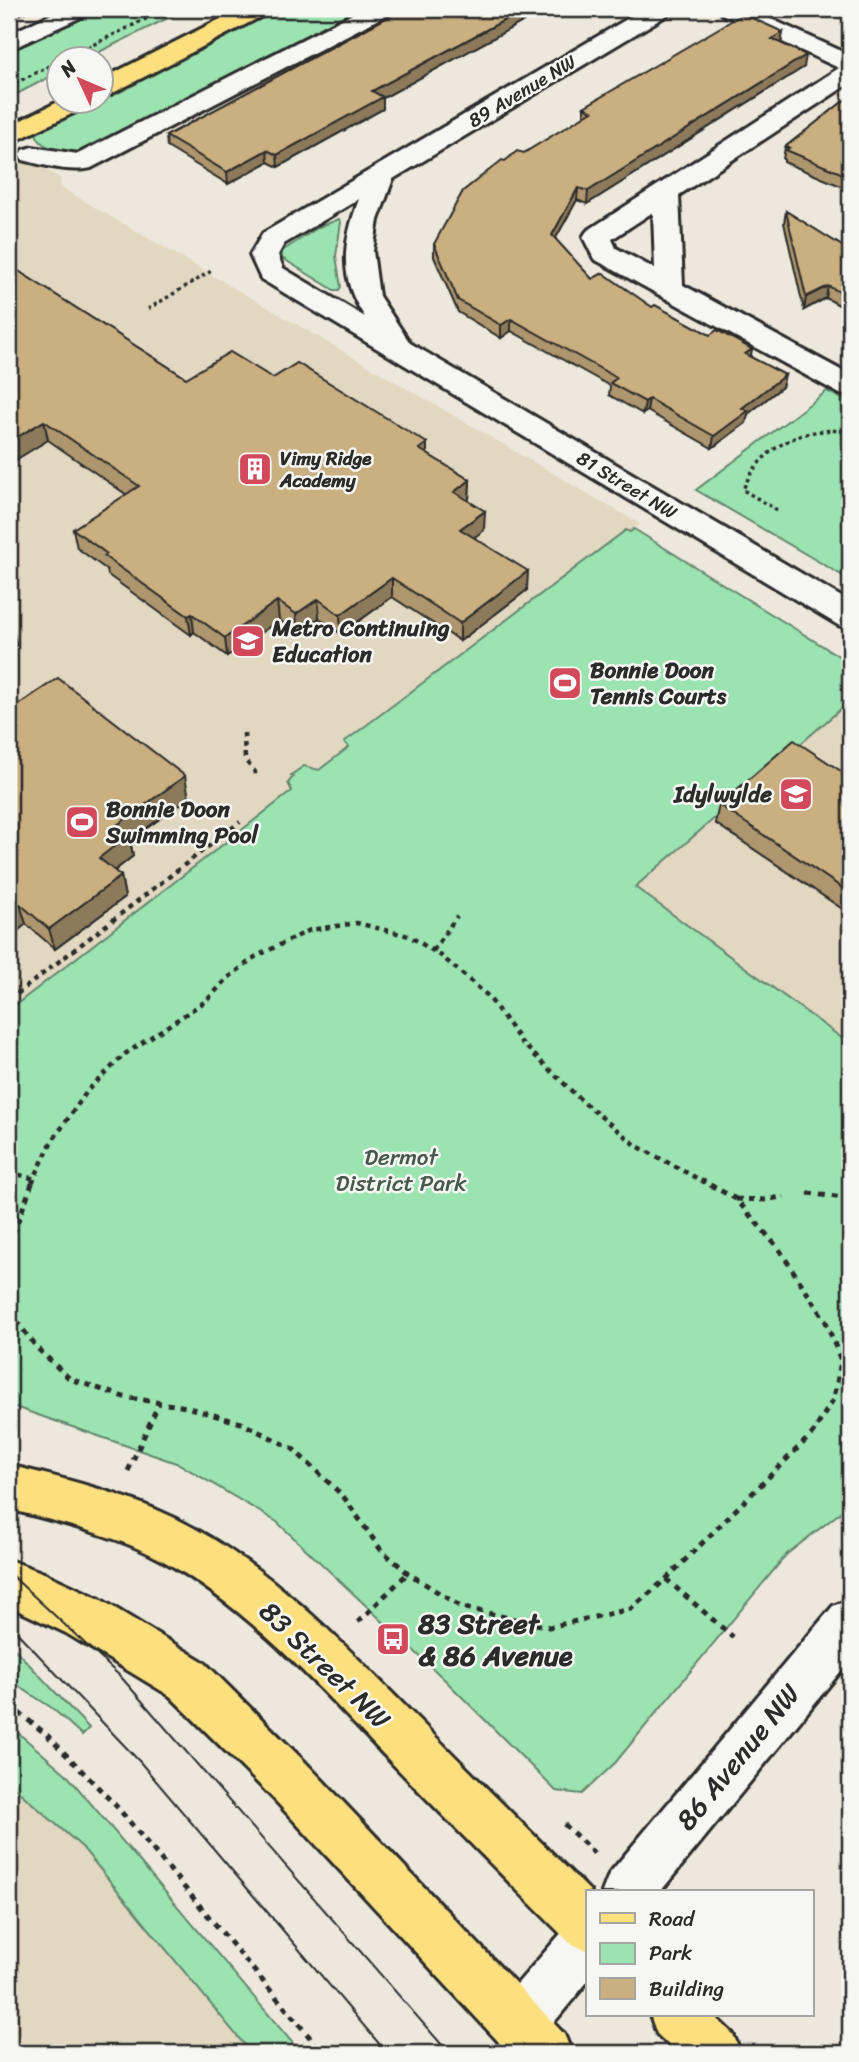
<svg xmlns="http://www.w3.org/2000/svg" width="859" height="2062" font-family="Sriracha,sans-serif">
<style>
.built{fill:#e2d7c0}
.green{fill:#9be3b1;stroke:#63876e;stroke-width:2}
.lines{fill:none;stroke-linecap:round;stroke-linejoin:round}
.minor-casing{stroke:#2b2b2b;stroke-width:6}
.major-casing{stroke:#2b2b2b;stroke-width:6}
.path-far2{stroke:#2b2b2b;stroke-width:3.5;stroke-dasharray:3.5 3.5;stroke-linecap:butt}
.path-far1{stroke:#2b2b2b;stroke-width:4.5;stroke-dasharray:5 5;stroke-linecap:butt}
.path{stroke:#2b2b2b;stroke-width:5;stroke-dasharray:6 6;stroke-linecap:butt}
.minor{fill:#f6f6f2;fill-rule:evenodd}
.major{fill:#fce080;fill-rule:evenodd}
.tram{stroke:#2b2b2b;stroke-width:2}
.wall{fill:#ae966e;stroke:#2b2b2b;stroke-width:2}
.shaded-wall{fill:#8d7a5a;stroke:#2b2b2b;stroke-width:2}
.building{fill:#caaf80;stroke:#2b2b2b;stroke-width:2}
.labels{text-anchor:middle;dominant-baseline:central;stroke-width:5;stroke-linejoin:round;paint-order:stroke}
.far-street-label{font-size:19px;fill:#2b2b2b;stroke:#f6f6f2}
.far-poi-label{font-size:19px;font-weight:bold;fill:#2b2b2b;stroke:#f6f6f2;text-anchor:start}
.poi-label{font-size:23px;font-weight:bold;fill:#2b2b2b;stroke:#f6f6f2;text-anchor:start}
.park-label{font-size:23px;fill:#47594c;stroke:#f6f6f2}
.near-poi-label{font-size:28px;font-weight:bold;fill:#2b2b2b;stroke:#f6f6f2;text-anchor:start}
.near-street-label{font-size:28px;fill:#2b2b2b;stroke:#f6f6f2}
</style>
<rect width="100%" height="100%" fill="#ede8db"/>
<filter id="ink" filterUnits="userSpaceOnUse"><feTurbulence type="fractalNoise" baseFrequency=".0143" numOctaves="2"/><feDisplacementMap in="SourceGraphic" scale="14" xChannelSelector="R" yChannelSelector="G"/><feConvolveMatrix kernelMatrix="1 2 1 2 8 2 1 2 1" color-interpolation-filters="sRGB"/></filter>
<g filter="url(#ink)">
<path class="built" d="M 9,147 L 61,179 L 60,187 L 640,524 L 9,1010 Z
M 850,701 L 850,1044 L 635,887 Z
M 9,1725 L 66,1774 L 301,2053 L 9,2053 Z"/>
<path class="green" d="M 92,9 L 186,9 L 85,59 L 60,60 L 59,72 L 9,98 L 9,49 Z
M 271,9 L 364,9 L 90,152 C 73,151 35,153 36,129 L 90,102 L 102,102 L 102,95 Z
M 339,219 L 341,222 L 336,256 L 341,287 L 339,290 L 334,290 L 282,258 L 282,251 L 319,227 Z
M 827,391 L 850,403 L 850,580 L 696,490 Z
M 634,529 L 850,663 L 850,701 L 635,887 L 850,1044 L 850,1505 L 787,1554 L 615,1763 L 582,1794 L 556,1791 L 444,1679 L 277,1522 L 179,1464 L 9,1405 L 9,1199 L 14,1165 L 9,1121 L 9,1010 L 292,791 L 288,783 L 293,777 L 291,775 L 304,766 L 319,770 L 349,747 L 344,742 L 626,530 L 630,532 Z
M 9,1643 L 89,1728 L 82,1735 L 52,1708 L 9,1680 Z
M 9,1725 L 66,1774 L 301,2053 L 251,2053 L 82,1847 L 9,1783 Z"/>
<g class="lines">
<g class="minor-casing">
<path id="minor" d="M 62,9 L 92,9 L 88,14 L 9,50 L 9,34 Z
M 362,9 L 392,9 L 388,14 L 91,168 C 71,173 43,165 23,160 L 19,155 L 23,150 L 32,147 L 78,154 Z
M 644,9 L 673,9 L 669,14 L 393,179 L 378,220 L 373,251 L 379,296 L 410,343 L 850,602 L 850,628 L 838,625 L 261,279 L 250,255 L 263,233 ZM 359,199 C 343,242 338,278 365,317 L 283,268 L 278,255 L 284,244 Z
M 718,9 L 749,9 L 850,55 L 850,83 L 679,195 L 683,285 L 850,375 L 850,396 L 840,394 L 594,259 L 583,237 L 587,231 L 839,68 L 722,14 ZM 653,212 L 655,269 L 616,248 L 612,239 Z
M 850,1599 L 850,1660 L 660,1892 L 602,1892 L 609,1874 L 833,1606 Z
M 588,1915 L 588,1981 L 537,2043 L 518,2050 L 499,2043 L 492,2024 L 499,2005 L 570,1923 Z"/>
</g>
<g class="major-casing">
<path id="major" d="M 240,9 L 270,9 L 266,14 L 111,94 L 102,96 L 102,79 Z
M 60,101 L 90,102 L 86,107 L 9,144 L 9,126 Z
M 9,1465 C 72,1481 137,1496 194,1528 C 281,1576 350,1651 419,1720 C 476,1778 534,1835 591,1892 L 588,1892 L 588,1951 L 570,1943 C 509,1882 447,1820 387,1758 C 318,1686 248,1607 160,1559 C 113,1534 60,1523 9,1509 Z
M 9,1560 L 44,1573 L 100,1599 L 204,1662 L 306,1763 L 564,2034 L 572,2053 L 509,2053 L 272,1797 L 170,1696 L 66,1633 L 9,1606 Z
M 650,2015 L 713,2015 L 733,2034 L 741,2053 L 677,2053 L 657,2034 Z"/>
</g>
<path class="path-far2" d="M 62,60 L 166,9
M 9,86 L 60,61
M 148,309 L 213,270
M 777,510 L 743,490 C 759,447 806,424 850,432"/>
<path class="path-far1" d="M 244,733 L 245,760 L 255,772 L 255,777
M 433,951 L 457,916
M 9,1000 L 240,822
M 9,1172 L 35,1179
M 32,1183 L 51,1143 L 88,1090 L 125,1054 L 207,1000 L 228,978 L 255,957 L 310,930 L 357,923 L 409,936 L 440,955 L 488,996 L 522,1043 L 583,1102 L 637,1146 L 706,1183"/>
<path class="path" d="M 808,1193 L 850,1199
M 736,1199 L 767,1200 L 784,1196
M 9,1245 L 33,1181
M 9,1311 L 37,1348 L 70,1379 L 124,1397 L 186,1407 L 241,1423 L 292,1448 L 343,1496 L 381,1550 L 408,1573 L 461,1607 L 549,1627 L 631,1609 L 666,1579 L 813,1433 L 834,1398 L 841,1361 L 826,1322 L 779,1249 L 736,1199 L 703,1181
M 128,1471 L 159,1403
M 666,1579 L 733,1637
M 358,1622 L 408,1573
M 9,1705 L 46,1734 L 118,1808 L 323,2053
M 564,1824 L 596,1855"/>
<use href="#minor" class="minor"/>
<use href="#major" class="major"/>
<path class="tram" d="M 9,1573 L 121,1677 L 449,2053
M 9,1624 L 140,1762 L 387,2053"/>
</g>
<path class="wall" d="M 402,9 L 546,9 L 383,98 L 383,109 L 278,167 L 268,162 L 228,184 L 167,147 L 166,136 Z
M 783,32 L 781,43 L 804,67 L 587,204 L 577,200 L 555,239 L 592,279 L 652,307 L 785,375 L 782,387 L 748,414 L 746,423 L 712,448 L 647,411 L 643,414 L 609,395 L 610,386 L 511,331 L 501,338 L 458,312 L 434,257 L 434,244 L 505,161 L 524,153 L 584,117 L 584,107 Z
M 850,96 L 850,190 L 784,162 L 784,159 L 783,159 L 785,147 Z
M 786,211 L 850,251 L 850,311 L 826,298 L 804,310 L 784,223 Z
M 9,265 L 186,378 L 273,378 L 427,454 L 470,480 L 469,499 L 468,500 L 484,530 L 474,537 L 527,590 L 460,641 L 392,597 L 341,634 L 319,618 L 298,633 L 279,620 L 227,656 L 194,632 L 191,635 L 108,575 L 107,570 L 77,548 L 73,529 L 127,495 L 48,440 Z
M 9,711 L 189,798 L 130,840 L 133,856 L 114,871 L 121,876 L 125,897 L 55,949 L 26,924 L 13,935 L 9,931 Z
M 850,777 L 850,914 L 715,823 L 719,805 Z"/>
<path class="shaded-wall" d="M 9,9 L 32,9 L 9,20 Z
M 525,9 L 546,9 L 383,98 L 383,109 L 278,167 L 277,155 L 372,91 Z
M 783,32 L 781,44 L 772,39 Z
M 806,55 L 804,67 L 587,204 L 588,191 Z
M 267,150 L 268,162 L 228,184 L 227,172 Z
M 578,188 L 577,200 L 551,247 L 552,235 Z
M 828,286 L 826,298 L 804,310 L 806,297 Z
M 511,319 L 511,331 L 501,338 L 501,325 Z
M 752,349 L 750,361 L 745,354 Z
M 785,375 L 782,387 L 748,414 L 746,423 L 712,448 L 714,436 L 742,408 Z
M 649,399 L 647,411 L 643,414 L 645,402 Z
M 44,421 L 48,440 L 9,464 L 9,442 Z
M 427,443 L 427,462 L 419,449 Z
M 470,480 L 469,499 L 454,511 L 454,492 Z
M 485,511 L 484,530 L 460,548 L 460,529 Z
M 528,571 L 527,590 L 460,641 L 460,623 Z
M 392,578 L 392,597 L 341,634 L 340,615 Z
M 318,599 L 319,618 L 298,633 L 296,614 Z
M 277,601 L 279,620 L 227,656 L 225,638 Z
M 192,614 L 194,632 L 191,635 L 188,616 Z
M 12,626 L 17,645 L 9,650 L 9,629 Z
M 185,776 L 189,798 L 130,840 L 133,856 L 104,879 L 99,858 L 117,825 Z
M 121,876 L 125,897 L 55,949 L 49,929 Z
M 20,904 L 26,924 L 13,935 L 9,923 L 9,912 Z"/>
<path class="building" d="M 403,9 L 525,9 L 372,91 L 383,97 L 277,155 L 267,150 L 227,172 L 166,136 Z
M 743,14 L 783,32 L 772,39 L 806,55 L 588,191 L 578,188 L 552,235 L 592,279 L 603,273 L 652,307 L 655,305 L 710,335 L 717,330 L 752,349 L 745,354 L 785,375 L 742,408 L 748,411 L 714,436 L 649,399 L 645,402 L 610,383 L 617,378 L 511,319 L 501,325 L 458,300 L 434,244 L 463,191 L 502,160 L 505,161 L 517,151 L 524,153 L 592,111 L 584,107 Z
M 850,96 L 850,177 L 786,150 L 789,148 L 785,147 Z
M 786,211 L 850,251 L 850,297 L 828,286 L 806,297 Z
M 9,265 L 186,378 L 230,352 L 273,378 L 297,363 L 427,443 L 419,449 L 470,480 L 454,492 L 485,511 L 460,529 L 528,571 L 460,623 L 392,578 L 340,615 L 318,599 L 296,614 L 277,601 L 225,638 L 192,614 L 188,616 L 104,556 L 107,554 L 73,529 L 139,486 L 44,421 L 9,442 Z
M 58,678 L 185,776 L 117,825 L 129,835 L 99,858 L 121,876 L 49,929 L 20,904 L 9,912 L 9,711 Z
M 794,740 L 850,777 L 850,893 L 719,805 Z"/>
</g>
<defs>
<g id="building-square" transform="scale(1.75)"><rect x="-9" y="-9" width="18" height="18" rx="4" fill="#d1495b" stroke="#f6f6f2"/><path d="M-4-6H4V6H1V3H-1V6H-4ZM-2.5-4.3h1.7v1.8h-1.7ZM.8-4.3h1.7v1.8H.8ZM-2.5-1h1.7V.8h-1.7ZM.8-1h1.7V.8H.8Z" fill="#fff"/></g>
<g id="school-square" transform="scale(1.75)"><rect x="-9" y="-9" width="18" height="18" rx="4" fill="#d1495b" stroke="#f6f6f2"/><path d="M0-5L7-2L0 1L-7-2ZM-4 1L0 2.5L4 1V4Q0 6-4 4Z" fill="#fff"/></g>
<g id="stadium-square" transform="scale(1.75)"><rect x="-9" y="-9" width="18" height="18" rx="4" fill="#d1495b" stroke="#f6f6f2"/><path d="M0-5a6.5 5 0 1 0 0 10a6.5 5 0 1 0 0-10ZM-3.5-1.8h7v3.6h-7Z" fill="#fff"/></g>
<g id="bus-square" transform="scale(1.75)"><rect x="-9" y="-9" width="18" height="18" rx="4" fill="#d1495b" stroke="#f6f6f2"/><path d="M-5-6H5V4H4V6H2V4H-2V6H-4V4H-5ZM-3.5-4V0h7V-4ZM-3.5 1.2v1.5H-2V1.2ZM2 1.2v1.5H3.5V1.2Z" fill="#fff"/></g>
</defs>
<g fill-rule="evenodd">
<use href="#building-square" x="255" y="469"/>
<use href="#school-square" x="248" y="641"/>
<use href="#stadium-square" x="565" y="683"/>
<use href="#school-square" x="796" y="794"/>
<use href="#stadium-square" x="82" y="822"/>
<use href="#bus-square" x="393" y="1639"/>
</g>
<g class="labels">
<g class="far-street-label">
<text transform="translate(522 91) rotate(-31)">89 Avenue NW</text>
<text transform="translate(627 485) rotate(31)">81 Street NW</text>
</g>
<g class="far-poi-label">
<text x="280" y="458">Vimy Ridge<tspan x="280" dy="22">Academy</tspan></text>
</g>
<g class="poi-label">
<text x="272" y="628">Metro Continuing<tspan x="272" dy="26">Education</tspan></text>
<text x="590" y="670">Bonnie Doon<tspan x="590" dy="26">Tennis Courts</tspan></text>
<text x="772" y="794" text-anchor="end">Idylwylde</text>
<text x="106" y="809">Bonnie Doon<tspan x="106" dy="26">Swimming Pool</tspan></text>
</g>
<g class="park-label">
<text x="401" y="1157">Dermot<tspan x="401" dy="26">District Park</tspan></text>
</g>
<g class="near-poi-label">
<text x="418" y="1623">83 Street<tspan x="418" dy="32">&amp; 86 Avenue</tspan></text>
</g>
<g class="near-street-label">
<text transform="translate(325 1665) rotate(44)">83 Street NW</text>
<text transform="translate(738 1757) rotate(-51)">86 Avenue NW</text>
</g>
</g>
<rect width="859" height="2062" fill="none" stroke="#f6f6f2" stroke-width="35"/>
<rect x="18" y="18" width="824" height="2027" fill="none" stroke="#2b2b2b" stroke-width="2.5" filter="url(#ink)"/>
<rect x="586" y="1890" width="228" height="126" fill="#f6f6f2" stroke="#a5a5a2" stroke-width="2"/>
<rect x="600" y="1913" width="35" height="10" fill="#fce080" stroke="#a5a5a2" stroke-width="2"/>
<text x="649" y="1926" font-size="21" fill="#2b2b2b">Road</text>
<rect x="600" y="1943" width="35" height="21" fill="#9be3b1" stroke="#a5a5a2" stroke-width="2"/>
<text x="649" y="1960" font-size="21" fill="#2b2b2b">Park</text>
<rect x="600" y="1978" width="35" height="21" fill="#caaf80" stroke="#a5a5a2" stroke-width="2"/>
<text x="649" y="1996" font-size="21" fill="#2b2b2b">Building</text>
<g transform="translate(80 80) rotate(314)"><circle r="33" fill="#f6f6f2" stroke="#a5a5a2" stroke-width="2"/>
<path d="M0-5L12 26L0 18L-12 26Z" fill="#d1495b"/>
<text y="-10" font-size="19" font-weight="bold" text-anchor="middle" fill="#2b2b2b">N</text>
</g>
</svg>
